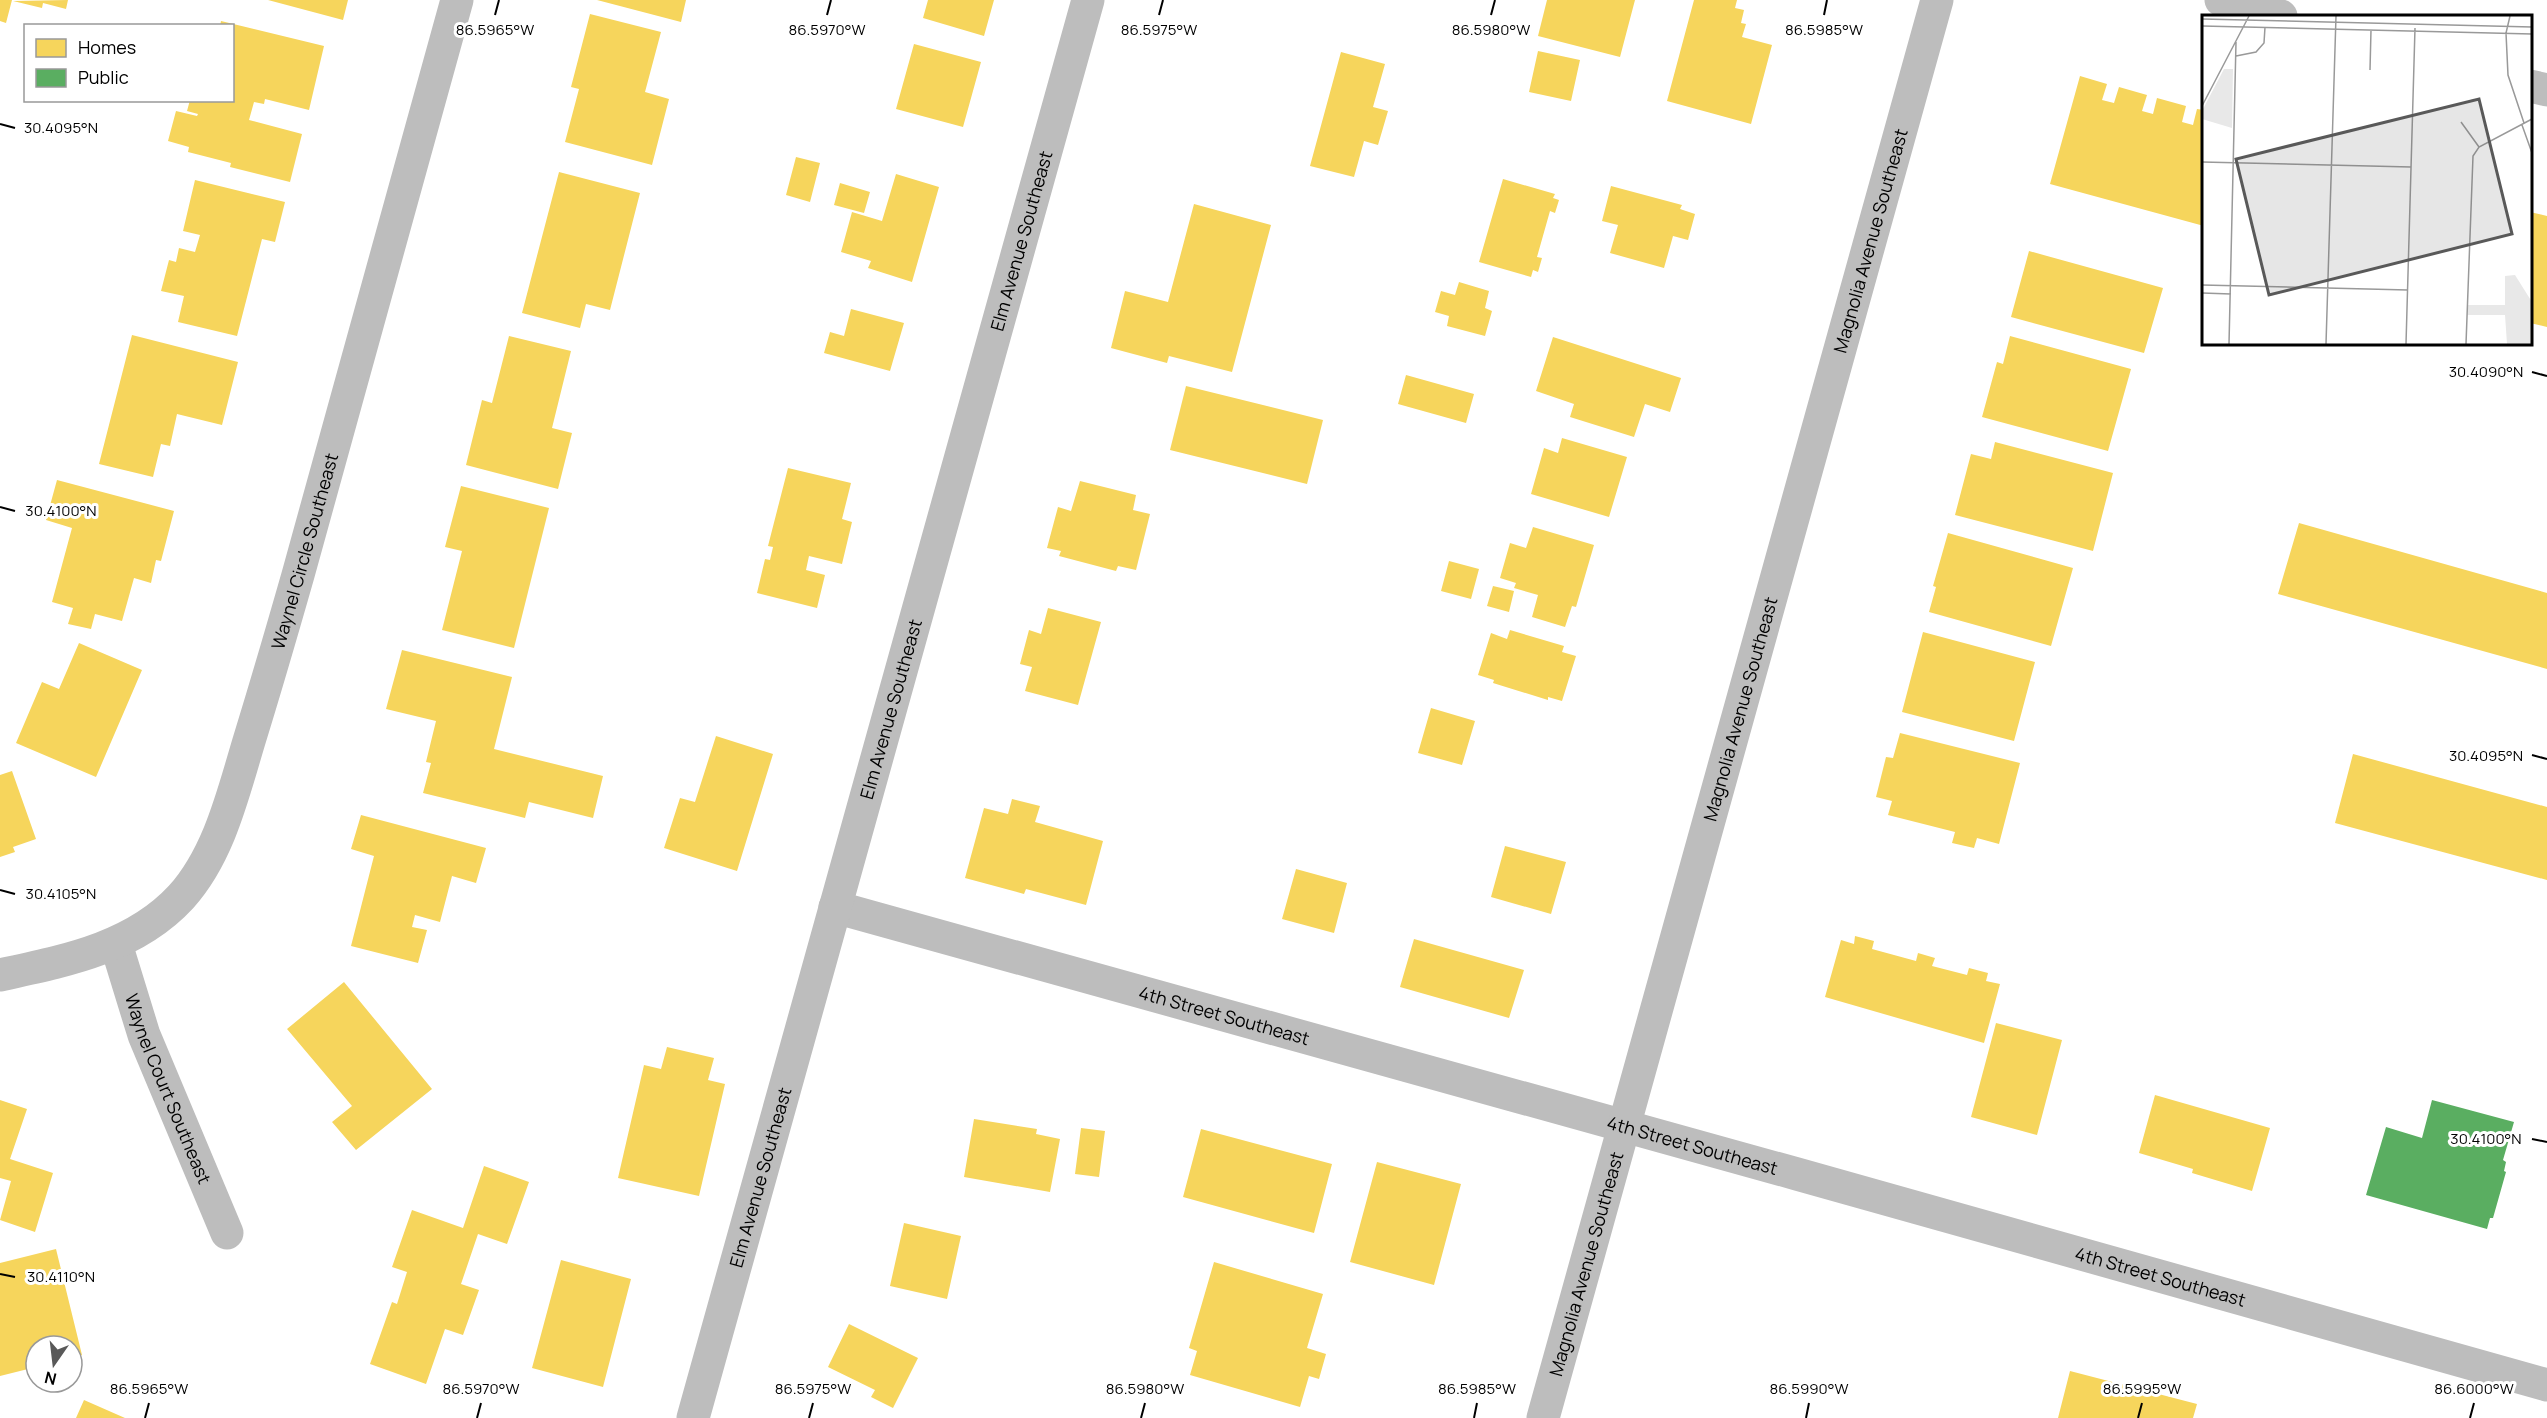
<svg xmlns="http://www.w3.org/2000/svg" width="2547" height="1418" font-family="Manrope,sans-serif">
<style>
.homes{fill:#f6d55c}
.public{fill:#5aae61}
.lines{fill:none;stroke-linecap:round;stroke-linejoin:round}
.street{stroke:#bdbdbd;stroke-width:33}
.ticks{fill:none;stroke:#000;stroke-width:2}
.labels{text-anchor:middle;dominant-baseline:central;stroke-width:6;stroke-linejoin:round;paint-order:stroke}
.street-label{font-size:18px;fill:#000;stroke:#fff}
.inset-road{fill:none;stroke:#999;stroke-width:1.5}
.view{fill:#595959;fill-opacity:0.15;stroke:#595959;stroke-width:3}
.inset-edge{fill:none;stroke:#000;stroke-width:3}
.ticks-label{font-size:15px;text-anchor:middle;fill:#000;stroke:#fff;stroke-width:6;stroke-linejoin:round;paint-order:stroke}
</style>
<rect width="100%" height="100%" fill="#fff"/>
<path class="homes" d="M 0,0 L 12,0 L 6,23 L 0,21 Z
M 68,0 L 66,9 L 43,3 L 42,8 L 13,1 Z
M 268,0 L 348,0 L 343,20 Z
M 597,0 L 686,0 L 681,22 Z
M 928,0 L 994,0 L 984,36 L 923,18 Z
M 1547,0 L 1635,0 L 1620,57 L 1538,36 Z
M 1694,0 L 1737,0 L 1735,8 L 1744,10 L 1741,23 L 1746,24 L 1742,37 L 1772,45 L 1751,124 L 1667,101 Z
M 590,14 L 661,32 L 645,92 L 669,99 L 652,165 L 565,142 L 579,89 L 571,87 Z
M 221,21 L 324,46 L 309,110 L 265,99 L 264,104 L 254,102 L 249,120 L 302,134 L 290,182 L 230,167 L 231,163 L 188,152 L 189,147 L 168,141 L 176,111 L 197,116 L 198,114 L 187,111 L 190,100 L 232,100 L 232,26 L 220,26 Z
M 914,44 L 981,62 L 963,127 L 896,109 Z
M 1538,51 L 1580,60 L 1571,101 L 1529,92 Z
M 1341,52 L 1385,64 L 1373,107 L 1388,111 L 1378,145 L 1364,141 L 1354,177 L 1310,166 Z
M 2080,76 L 2107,84 L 2102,100 L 2114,103 L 2119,87 L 2147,95 L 2142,111 L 2153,114 L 2157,98 L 2186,106 L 2182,122 L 2193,125 L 2197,109 L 2204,110 L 2204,226 L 2050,184 Z
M 796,157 L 820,163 L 810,202 L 786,195 Z
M 559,172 L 640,193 L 610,310 L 586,304 L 580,328 L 522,313 Z
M 896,174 L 939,187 L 912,282 L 868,268 L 871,261 L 841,252 L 852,212 L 882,221 Z
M 1503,179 L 1555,194 L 1553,198 L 1559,200 L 1555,213 L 1550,211 L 1537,257 L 1542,258 L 1538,272 L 1533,270 L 1531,277 L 1479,262 Z
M 195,180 L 285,202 L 275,242 L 262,239 L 237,336 L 178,322 L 184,296 L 161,291 L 169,260 L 176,262 L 179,248 L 195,252 L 200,235 L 183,231 Z
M 840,183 L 870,192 L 864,213 L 834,205 Z
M 1611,186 L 1682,205 L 1680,209 L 1695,214 L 1688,240 L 1673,236 L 1664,268 L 1610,253 L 1618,225 L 1602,221 Z
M 1194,204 L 1271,225 L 1232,372 L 1169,356 L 1167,363 L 1111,348 L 1125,291 L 1168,302 Z
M 2530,212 L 2547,216 L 2547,327 L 2530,323 Z
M 2029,251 L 2163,288 L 2144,353 L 2011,317 Z
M 1459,282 L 1489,291 L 1485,308 L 1492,311 L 1485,336 L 1447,326 L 1449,316 L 1435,312 L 1441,291 L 1455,295 Z
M 851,309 L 904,323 L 890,371 L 824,353 L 830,332 L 844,336 Z
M 132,335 L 238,362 L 222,425 L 177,414 L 170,446 L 161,444 L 153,477 L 99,464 Z
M 509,336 L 571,351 L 552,428 L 572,433 L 558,489 L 466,465 L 482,400 L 492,403 Z
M 2010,336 L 2131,369 L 2108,451 L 1982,417 L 1997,362 L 2003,364 Z
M 1553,337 L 1681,378 L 1670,412 L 1645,404 L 1634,437 L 1570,417 L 1574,404 L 1536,391 Z
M 1406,375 L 1474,394 L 1466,423 L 1398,404 Z
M 1186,386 L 1323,420 L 1307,484 L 1170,450 Z
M 1562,438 L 1627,457 L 1609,517 L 1531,494 L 1544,448 L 1558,453 Z
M 1995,442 L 2113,473 L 2093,551 L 1955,515 L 1971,454 L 1991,459 Z
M 788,468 L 851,483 L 842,519 L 852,522 L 842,564 L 809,556 L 806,570 L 825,575 L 817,608 L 757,593 L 765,559 L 770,560 L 773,547 L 768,546 Z
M 57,480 L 174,511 L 161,561 L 156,560 L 151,583 L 134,578 L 122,621 L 95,614 L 91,629 L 68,624 L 73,608 L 52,602 L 72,528 L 46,520 Z
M 1080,481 L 1136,495 L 1133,510 L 1150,514 L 1136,570 L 1118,566 L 1116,571 L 1059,556 L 1061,551 L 1047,548 L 1058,507 L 1071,511 Z
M 461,486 L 549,508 L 514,648 L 442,630 L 462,551 L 445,547 Z
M 2299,523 L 2547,593 L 2547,669 L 2278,594 Z
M 1533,527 L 1594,545 L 1576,607 L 1572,606 L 1565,627 L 1532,617 L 1538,595 L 1514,588 L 1516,583 L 1500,578 L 1510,543 L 1526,548 Z
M 1948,533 L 2073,568 L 2051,646 L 1929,612 L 1936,587 L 1933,586 Z
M 1449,561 L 1479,569 L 1471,599 L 1441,591 Z
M 1493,586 L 1514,591 L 1509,612 L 1487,606 Z
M 1048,608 L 1101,622 L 1078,705 L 1025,691 L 1032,667 L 1020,664 L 1029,630 L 1041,634 Z
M 1510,630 L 1564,646 L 1562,652 L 1576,656 L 1562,701 L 1548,697 L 1548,700 L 1493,683 L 1494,680 L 1478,675 L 1491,633 L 1507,639 Z
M 1923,632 L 2035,662 L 2014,741 L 1902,712 Z
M 79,643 L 142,670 L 96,777 L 16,743 L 42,682 L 59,689 Z
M 402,650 L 512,677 L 494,749 L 603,776 L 593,818 L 529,802 L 525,818 L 423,793 L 431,763 L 426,762 L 436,721 L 386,709 Z
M 1431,708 L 1475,721 L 1462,765 L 1418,753 Z
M 1900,733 L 2020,763 L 1999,844 L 1977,838 L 1974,848 L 1952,843 L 1955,832 L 1888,815 L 1892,801 L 1876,797 L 1886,757 L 1893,758 Z
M 716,736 L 773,754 L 737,871 L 664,848 L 680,798 L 695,802 Z
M 2353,754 L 2547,807 L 2547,880 L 2335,823 Z
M 12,771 L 36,839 L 13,847 L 15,852 L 0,857 L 0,775 Z
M 1012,799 L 1040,806 L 1035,822 L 1103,841 L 1086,905 L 1026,889 L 1024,894 L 965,878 L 984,808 L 1008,814 Z
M 361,815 L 486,848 L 476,883 L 452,876 L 440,922 L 415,915 L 412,927 L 427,930 L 418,963 L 351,946 L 374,856 L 351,849 Z
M 1505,846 L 1566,862 L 1551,914 L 1491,897 Z
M 1296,869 L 1347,883 L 1334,933 L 1282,919 Z
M 1855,936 L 1874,941 L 1872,949 L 1916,961 L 1918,953 L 1935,958 L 1932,966 L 1967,975 L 1969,968 L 1988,973 L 1986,981 L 2000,984 L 1984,1043 L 1825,997 L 1841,940 L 1854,944 Z
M 1414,939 L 1524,970 L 1509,1018 L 1400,987 Z
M 344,982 L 432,1089 L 356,1150 L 332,1122 L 352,1106 L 287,1029 Z
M 1996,1023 L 2062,1040 L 2037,1135 L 1971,1117 Z
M 667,1047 L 714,1058 L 708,1080 L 725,1084 L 699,1196 L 618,1178 L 644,1065 L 661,1069 Z
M 2155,1095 L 2270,1128 L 2252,1191 L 2192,1173 L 2193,1169 L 2139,1153 Z
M 0,1100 L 27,1109 L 10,1159 L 53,1173 L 35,1232 L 0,1220 L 11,1181 L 0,1178 Z
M 974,1119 L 1037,1129 L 1036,1134 L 1060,1139 L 1050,1192 L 964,1177 Z
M 1081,1128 L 1105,1131 L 1099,1177 L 1075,1174 Z
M 1201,1129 L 1332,1164 L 1314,1233 L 1183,1197 Z
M 1377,1162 L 1461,1184 L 1434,1285 L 1350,1262 Z
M 484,1166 L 529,1182 L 507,1244 L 478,1234 L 461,1284 L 479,1290 L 463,1335 L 445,1329 L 426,1384 L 370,1364 L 392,1302 L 397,1304 L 407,1272 L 392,1267 L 412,1210 L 463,1228 Z
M 904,1223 L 961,1236 L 947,1299 L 890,1286 Z
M 56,1249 L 82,1355 L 72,1358 L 72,1346 L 36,1346 L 36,1367 L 0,1376 L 0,1263 Z
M 561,1260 L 631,1279 L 603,1387 L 532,1368 Z
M 1214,1262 L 1323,1294 L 1307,1348 L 1326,1354 L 1319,1379 L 1309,1376 L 1300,1407 L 1190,1375 L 1197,1351 L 1189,1348 Z
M 849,1324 L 918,1358 L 893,1408 L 871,1397 L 875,1390 L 828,1367 Z
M 2070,1371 L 2197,1404 L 2193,1418 L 2058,1418 Z
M 84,1400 L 125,1418 L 76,1418 Z"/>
<path class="public" d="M 2432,1100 L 2514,1122 L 2503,1160 L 2506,1162 L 2504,1171 L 2506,1172 L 2493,1218 L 2490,1218 L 2487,1229 L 2366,1195 L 2386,1127 L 2422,1138 Z"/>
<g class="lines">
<g class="street">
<path d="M 2221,0 L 2281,16"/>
<path d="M 2530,86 L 2547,90"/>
<path id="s1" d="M 835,907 L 1797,1174 L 2547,1385"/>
<path id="s2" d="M 116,944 L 144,1035 L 227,1233"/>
<path id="s3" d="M 0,975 C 65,961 134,948 181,897 C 219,855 233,794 249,741 C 266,686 282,631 298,575 C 351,384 404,192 457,0"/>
<path id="s4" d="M 693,1418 L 1088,0"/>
<path id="s5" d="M 1543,1418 L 1937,0"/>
</g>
</g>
<path class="ticks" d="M 495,15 L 499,0M 827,15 L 831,0M 1159,15 L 1163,0M 1491,15 L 1495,0M 1824,15 L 1827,0M 0,124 L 15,128M 2532,372 L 2547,376M 0,507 L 15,511M 2532,755 L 2547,759M 0,890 L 15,894M 2532,1139 L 2547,1142M 0,1274 L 15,1277M 145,1418 L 149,1403M 477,1418 L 481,1403M 809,1418 L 813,1403M 1141,1418 L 1145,1403M 1474,1418 L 1477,1403M 1806,1418 L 1809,1403M 2138,1418 L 2142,1403M 2470,1418 L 2474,1403"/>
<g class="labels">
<g class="street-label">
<text stroke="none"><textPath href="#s4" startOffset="1222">Elm Avenue Southeast</textPath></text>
<text stroke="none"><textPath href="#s5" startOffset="1222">Magnolia Avenue Southeast</textPath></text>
<text stroke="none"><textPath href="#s3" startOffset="570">Waynel Circle Southeast</textPath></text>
<text stroke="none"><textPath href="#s4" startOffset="736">Elm Avenue Southeast</textPath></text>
<text stroke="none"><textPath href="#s5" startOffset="736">Magnolia Avenue Southeast</textPath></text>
<text stroke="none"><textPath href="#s1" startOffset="404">4th Street Southeast</textPath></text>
<text stroke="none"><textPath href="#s2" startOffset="154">Waynel Court Southeast</textPath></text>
<text stroke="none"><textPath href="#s1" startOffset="890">4th Street Southeast</textPath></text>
<text stroke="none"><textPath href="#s4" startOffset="250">Elm Avenue Southeast</textPath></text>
<text stroke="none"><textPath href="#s5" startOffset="160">Magnolia Avenue Southeast</textPath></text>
<text stroke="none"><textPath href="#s1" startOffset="1376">4th Street Southeast</textPath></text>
</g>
</g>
<g transform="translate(2202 15)">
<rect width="330" height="330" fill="#fff"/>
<path d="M 22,54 L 31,54 L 30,113 L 0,104 L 0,96 ZM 313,260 L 330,287 L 330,329 L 305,329 L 303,300 L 265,300 L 265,290 L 303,290 L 303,261 Z" fill="#e8e8e8"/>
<path class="inset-road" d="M 308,1 L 304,18 L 306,60 L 322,108M 0,4 L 330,12M 0,11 L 330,19M 34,41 L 54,37 L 62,28 L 63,12M 168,55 L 169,15M 0,91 L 47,1M 259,107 L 277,132M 320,110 L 330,138M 0,147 L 209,152M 0,270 L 206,275M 0,278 L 29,279M 27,329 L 34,27M 124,329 L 134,1M 204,329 L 213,13M 264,329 L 271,141 L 277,132 L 330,104"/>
<path class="view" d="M 277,84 L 310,219 L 67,280 L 34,144 Z"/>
<rect width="330" height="330" class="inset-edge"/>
</g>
<g class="ticks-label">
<text x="495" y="35">86.5965°W</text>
<text x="827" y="35">86.5970°W</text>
<text x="1159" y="35">86.5975°W</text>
<text x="1491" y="35">86.5980°W</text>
<text x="1824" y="35">86.5985°W</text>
<text x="61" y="133">30.4095°N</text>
<text x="2486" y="377">30.4090°N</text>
<text x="61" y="516">30.4100°N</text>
<text x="2486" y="761">30.4095°N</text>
<text x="61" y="899">30.4105°N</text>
<text x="2486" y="1144">30.4100°N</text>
<text x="61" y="1282">30.4110°N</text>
<text x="149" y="1394">86.5965°W</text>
<text x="481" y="1394">86.5970°W</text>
<text x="813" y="1394">86.5975°W</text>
<text x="1145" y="1394">86.5980°W</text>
<text x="1477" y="1394">86.5985°W</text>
<text x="1809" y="1394">86.5990°W</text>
<text x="2142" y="1394">86.5995°W</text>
<text x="2474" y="1394">86.6000°W</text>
</g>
<rect x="24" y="24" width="210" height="78" fill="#ffffff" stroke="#999999" stroke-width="1.5"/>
<rect x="36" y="39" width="30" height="18" fill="#f6d55c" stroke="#999999" stroke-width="1.5"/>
<text x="78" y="54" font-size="18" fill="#000000">Homes</text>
<rect x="36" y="69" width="30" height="18" fill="#5aae61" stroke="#999999" stroke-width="1.5"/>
<text x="78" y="84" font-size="18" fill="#000000">Public</text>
<g transform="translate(54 1364) rotate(194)"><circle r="28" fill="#ffffff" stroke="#999999" stroke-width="1.5"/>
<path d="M0-4.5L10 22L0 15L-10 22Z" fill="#595959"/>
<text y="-9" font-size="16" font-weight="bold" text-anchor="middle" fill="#000000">N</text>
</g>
</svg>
